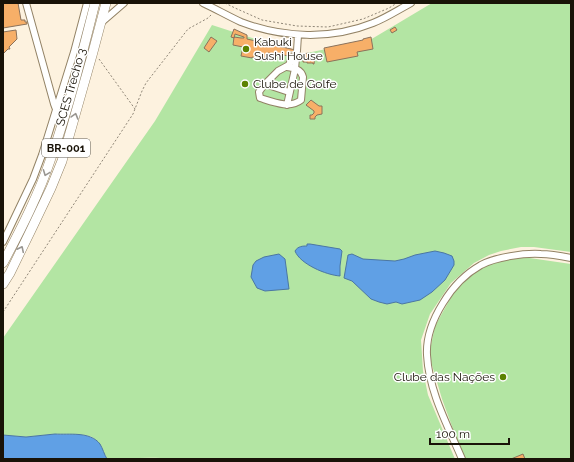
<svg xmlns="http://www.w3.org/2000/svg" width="574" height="462" font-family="Raleway,sans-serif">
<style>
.green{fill:#b3e5a3}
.water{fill:#60a0e5;stroke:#4b76a3}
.building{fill:#f7af68;stroke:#8b725b}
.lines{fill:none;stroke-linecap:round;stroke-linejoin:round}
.minor-tunnel{stroke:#dbd1bf;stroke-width:6;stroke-dasharray:6 3;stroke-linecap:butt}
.minor-casing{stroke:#928265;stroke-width:8}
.highway-casing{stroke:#928265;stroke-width:10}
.path{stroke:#8f8677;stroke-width:1;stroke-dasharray:2 2;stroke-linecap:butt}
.minor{stroke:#fff;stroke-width:6}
.highway{stroke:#fff;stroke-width:9}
.oneway{stroke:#989590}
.poi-dot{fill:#5b8201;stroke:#fff;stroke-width:1.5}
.labels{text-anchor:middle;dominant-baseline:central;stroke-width:3;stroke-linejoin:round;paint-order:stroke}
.shield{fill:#fff;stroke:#5e5a52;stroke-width:1}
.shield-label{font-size:11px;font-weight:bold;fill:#191308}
.poi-label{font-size:12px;fill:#191308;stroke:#fff;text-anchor:start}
.street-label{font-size:12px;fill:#191308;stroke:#fff}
</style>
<rect width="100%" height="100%" fill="#fdf2df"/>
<path class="green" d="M 432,3 L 571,3 L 571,252 L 534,247 L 521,247 L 501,251 L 489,255 L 474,263 L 451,283 L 430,314 L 421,340 L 423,371 L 428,395 L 455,459 L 172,459 C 150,456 128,459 107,459 L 101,446 L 92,437 L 84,435 L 55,434 L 26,437 L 3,435 L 3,338 L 155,121 L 212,25 L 302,54 L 370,40 Z
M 516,256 L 571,264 L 571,459 L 464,459 L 442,399 L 429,355 L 435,326 L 455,290 L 482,265 Z"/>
<path class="water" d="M 307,244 L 310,244 L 340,249 L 342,251 L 340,266 L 340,276 C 326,275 300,264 295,251 C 298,246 303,246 307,246 Z
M 435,251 L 444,253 L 452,256 L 454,261 L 454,265 L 445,280 L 432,292 L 420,300 L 402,304 L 396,302 L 387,304 L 379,302 L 371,299 L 352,281 L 344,278 L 348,255 L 352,254 L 363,259 L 395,261 L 404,259 L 415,255 Z
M 279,254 L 285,259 L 289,289 L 265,291 L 257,288 L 251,277 L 253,265 L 256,261 L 264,257 Z
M 55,434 C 69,435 90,431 100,444 C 103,449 104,454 107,459 L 3,459 L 3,435 L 26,437 Z"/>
<path class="building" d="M 3,3 L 18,3 L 21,20 L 25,20 L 25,22 L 27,22 L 27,24 L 3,28 Z
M 395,27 L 397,30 L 392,33 L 390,30 Z
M 234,29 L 247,35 L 247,39 L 300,51 L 298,58 L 279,54 L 278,55 L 268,53 L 266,61 L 252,57 L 252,58 L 241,56 L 243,47 L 233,45 L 234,37 L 241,38 L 244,38 L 244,37 L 235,34 L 234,38 L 231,37 Z
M 16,30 L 17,39 L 9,47 L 10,49 L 8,49 L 3,54 L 3,32 Z
M 211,37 L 217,41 L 209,52 L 204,48 Z
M 371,37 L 373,49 L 357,52 L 358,56 L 327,62 L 324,48 L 363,40 L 363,39 Z
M 309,53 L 309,55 L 315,55 L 314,64 L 313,64 L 313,63 L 307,63 L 307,62 L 303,62 L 303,54 Z
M 311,100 L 319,106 L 322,106 L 322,114 L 317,115 L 315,117 L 315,119 L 310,119 L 310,115 L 312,115 L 314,113 L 314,111 L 306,105 Z
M 523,454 L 525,459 L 511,459 Z"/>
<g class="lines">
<path class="minor-tunnel" d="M 292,57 L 293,50"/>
<g class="minor-casing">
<path id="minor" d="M 26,3 L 54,104 L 62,125
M 203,3 C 216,9 228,16 241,22 C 283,38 331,40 373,23 C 386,18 398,10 411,3
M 102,22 L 124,3
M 297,51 L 298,35
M 287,67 C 294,68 301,69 303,77 L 301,100 C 290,109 273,102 260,98 L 259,92 L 264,85 L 278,71 L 289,65 L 292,57
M 265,84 L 289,92
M 287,105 L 295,69 L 296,58
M 3,242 L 33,179 L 42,155 L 74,52 L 87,3
M 462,459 C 448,426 429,392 427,355 C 426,336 433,319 443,303 C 452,288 465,274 481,265 C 496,257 524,253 541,254 C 551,254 561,256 571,258"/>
</g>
<g class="highway-casing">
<path id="highway" d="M 3,263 C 21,229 39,194 51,158 C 69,107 82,55 95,3
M 3,284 L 10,273 L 31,230 L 51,188 L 62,161 L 93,52 L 106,3"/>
</g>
<path class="path" d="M 218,3 L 220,4
M 225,3 L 235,8 L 262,20 L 297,26 L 328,27 L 363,19 L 389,8 L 397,3
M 99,59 L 135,109
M 3,312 L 133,114 L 142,91 L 146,83 L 188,29 L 208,18 L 212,14"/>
<use href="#minor" class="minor"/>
<use href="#highway" class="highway"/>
</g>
<defs><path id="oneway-chevron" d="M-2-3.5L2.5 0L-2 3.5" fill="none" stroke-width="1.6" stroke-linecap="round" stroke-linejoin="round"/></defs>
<g class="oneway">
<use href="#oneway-chevron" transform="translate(75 116) rotate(-74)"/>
<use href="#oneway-chevron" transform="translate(46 173) rotate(111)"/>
<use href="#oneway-chevron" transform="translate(21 249) rotate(-64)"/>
</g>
<g class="poi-dot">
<circle cx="246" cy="49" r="4"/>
<circle cx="245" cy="84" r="4"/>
<circle cx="503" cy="377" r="4"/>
</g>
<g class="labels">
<rect class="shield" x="42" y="139" width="48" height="18" rx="3"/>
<g class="shield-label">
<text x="66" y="148">BR-001</text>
</g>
<g class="poi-label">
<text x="254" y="42">Kabuki<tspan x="254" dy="14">Sushi House</tspan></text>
<text x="253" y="84">Clube de Golfe</text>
<text x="495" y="377" text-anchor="end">Clube das Nações</text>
</g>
<g class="street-label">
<text transform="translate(71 87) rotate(-74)">SCES Trecho 3</text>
</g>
</g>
<rect width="574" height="462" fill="none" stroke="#191308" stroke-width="8"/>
<path d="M430 438v6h79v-6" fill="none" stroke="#191308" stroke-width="2"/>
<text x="436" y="438" font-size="12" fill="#191308" stroke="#ffffff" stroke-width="3" paint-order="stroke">100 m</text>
</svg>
